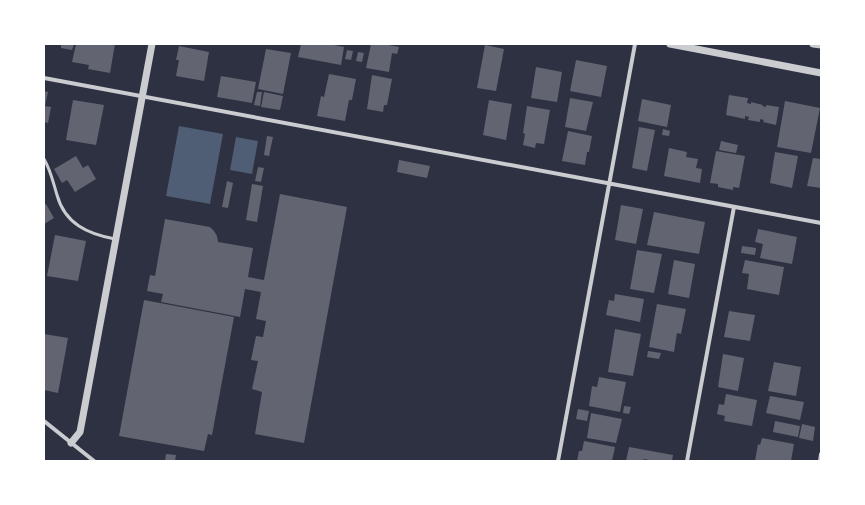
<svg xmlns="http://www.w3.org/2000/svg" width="865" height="505" font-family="Inter,sans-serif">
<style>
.water{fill:#4f5d75}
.building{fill:#626471}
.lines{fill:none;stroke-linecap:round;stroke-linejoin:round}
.service{stroke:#caccd0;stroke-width:3}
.minor{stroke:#caccd0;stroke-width:4}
.tertiary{stroke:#caccd0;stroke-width:7}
</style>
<rect width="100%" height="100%" fill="#2d3142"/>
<path class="water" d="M 179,126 L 223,134 L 210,204 L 166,196 Z
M 236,137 L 258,141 L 252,174 L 230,170 Z"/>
<path class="building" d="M 61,44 L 74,44 L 72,50 L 61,48 Z
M 76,44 L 115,44 L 110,73 L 88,69 L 89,65 L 72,62 Z
M 301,44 L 335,44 L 334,45 L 344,47 L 341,65 L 298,57 Z
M 371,44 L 383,44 L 399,47 L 397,54 L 392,53 L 389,72 L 366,68 Z
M 485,45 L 504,49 L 496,91 L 477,88 Z
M 179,46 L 209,52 L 204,81 L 176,76 L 179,60 L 176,60 Z
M 266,49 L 291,53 L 283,94 L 258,89 Z
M 347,50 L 353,51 L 351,60 L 345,59 Z
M 358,52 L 364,53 L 362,62 L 356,61 Z
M 576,60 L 607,66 L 601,97 L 570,91 Z
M 536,67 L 562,72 L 557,102 L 531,98 Z
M 329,74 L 356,79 L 352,100 L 349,100 L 345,121 L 317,116 L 321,96 L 324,97 Z
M 372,75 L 392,79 L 387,105 L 384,105 L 383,112 L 367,109 Z
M 221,76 L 256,82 L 252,103 L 217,97 Z
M 44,91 L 48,92 L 45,106 L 51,107 L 48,123 L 44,122 Z
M 257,92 L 262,92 L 260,106 L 254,105 Z
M 264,92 L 283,96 L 280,110 L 261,107 Z
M 729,95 L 748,98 L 747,103 L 751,104 L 751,102 L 763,105 L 762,106 L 766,107 L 766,105 L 779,107 L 776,125 L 763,122 L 764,120 L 760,119 L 760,122 L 748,120 L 749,117 L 745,116 L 745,119 L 726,115 Z
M 570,98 L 593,102 L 586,131 L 565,127 Z
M 642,99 L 671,105 L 667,127 L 638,121 Z
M 73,100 L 104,105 L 96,145 L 66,140 Z
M 489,100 L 512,104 L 506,140 L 483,135 Z
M 785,101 L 820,108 L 811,153 L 777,147 Z
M 527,106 L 550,110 L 544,144 L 536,143 L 535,148 L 523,145 L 525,134 L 523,133 Z
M 639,127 L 655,130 L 647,171 L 632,168 Z
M 663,129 L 670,131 L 669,136 L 662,135 Z
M 568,131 L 592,136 L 589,152 L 587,152 L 585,165 L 562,161 Z
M 267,136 L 273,137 L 269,156 L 264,155 Z
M 721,141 L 738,145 L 736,153 L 719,150 Z
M 669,148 L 687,152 L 686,157 L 698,159 L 696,168 L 702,169 L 700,183 L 664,176 Z
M 716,151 L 745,156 L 739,188 L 733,187 L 733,190 L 718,187 L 718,184 L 710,183 Z
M 775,152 L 798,156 L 792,188 L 770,183 Z
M 76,156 L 83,168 L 88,165 L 96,179 L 75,192 L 67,180 L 62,183 L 54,169 Z
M 813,158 L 821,159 L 821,188 L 807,186 Z
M 399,160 L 430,166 L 427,178 L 397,172 Z
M 258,167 L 264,168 L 261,182 L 255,181 Z
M 227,181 L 233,183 L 228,208 L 222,207 Z
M 252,184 L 263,186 L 257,222 L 246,220 Z
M 280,194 L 347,207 L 304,443 L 255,434 L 262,392 L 252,389 L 258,361 L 251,360 L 256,336 L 263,337 L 266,321 L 256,319 L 261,292 L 245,289 L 240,317 L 161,302 L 163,294 L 147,291 L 150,275 L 155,276 L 165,219 L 210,227 L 214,231 L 217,236 L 218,242 L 253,248 L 248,277 L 264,280 Z
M 46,204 L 54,218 L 44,224 L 44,205 Z
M 621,205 L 643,209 L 636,244 L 615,240 Z
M 654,212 L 705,222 L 699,254 L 647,245 Z
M 758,229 L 797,237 L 792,264 L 760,258 L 763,244 L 755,242 Z
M 55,235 L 86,241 L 78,281 L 47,276 Z
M 742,246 L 756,248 L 755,255 L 741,253 Z
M 637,250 L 662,254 L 654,293 L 630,289 Z
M 674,260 L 695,264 L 689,298 L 668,294 Z
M 745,260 L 784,267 L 779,295 L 747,289 L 749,274 L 742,273 Z
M 615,294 L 644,299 L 640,322 L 606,315 L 609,300 L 614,301 Z
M 144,300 L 234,317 L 212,435 L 208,434 L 204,451 L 119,436 Z
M 657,304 L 686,309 L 681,334 L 677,333 L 674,352 L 649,347 Z
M 729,311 L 755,315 L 750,341 L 724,337 Z
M 615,329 L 641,334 L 633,376 L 608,372 Z
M 44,334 L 68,338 L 58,393 L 44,390 Z
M 648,351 L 661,353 L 659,359 L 647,357 Z
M 723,354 L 744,358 L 738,391 L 718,387 Z
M 774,362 L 801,367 L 796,396 L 768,391 Z
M 599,377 L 626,382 L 620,412 L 589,406 L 592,386 L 597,387 Z
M 726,394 L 757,400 L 752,426 L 724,421 L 725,416 L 717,414 L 719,404 L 724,405 Z
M 770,396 L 804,402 L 800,420 L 766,413 Z
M 624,406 L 631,407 L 629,414 L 623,413 Z
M 578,409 L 589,411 L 587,421 L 576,419 Z
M 591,413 L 622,419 L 616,443 L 587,438 Z
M 775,421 L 800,426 L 798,437 L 773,432 Z
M 802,424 L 815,427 L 813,441 L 799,438 Z
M 762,438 L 794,444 L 791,461 L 755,461 L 758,444 L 760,445 Z
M 584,441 L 615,447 L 612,461 L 577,461 L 579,451 L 582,451 Z
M 629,447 L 673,455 L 672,461 L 653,461 L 644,459 L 643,461 L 626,461 Z
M 166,454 L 176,455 L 175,461 L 165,461 Z"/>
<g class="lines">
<path class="service" d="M 44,159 C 51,171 53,182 57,195 C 65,224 88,234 115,239"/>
<path class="minor" d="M 44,78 L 821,223
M 44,421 L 94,461
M 558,461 L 635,44
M 687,461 L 734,207
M 820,461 L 821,454"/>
<path class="tertiary" d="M 670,44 L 821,73
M 813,44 L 821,45
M 71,443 L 80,432 L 152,44"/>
</g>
<rect width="865" height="505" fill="none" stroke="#ffffff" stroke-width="90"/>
</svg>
